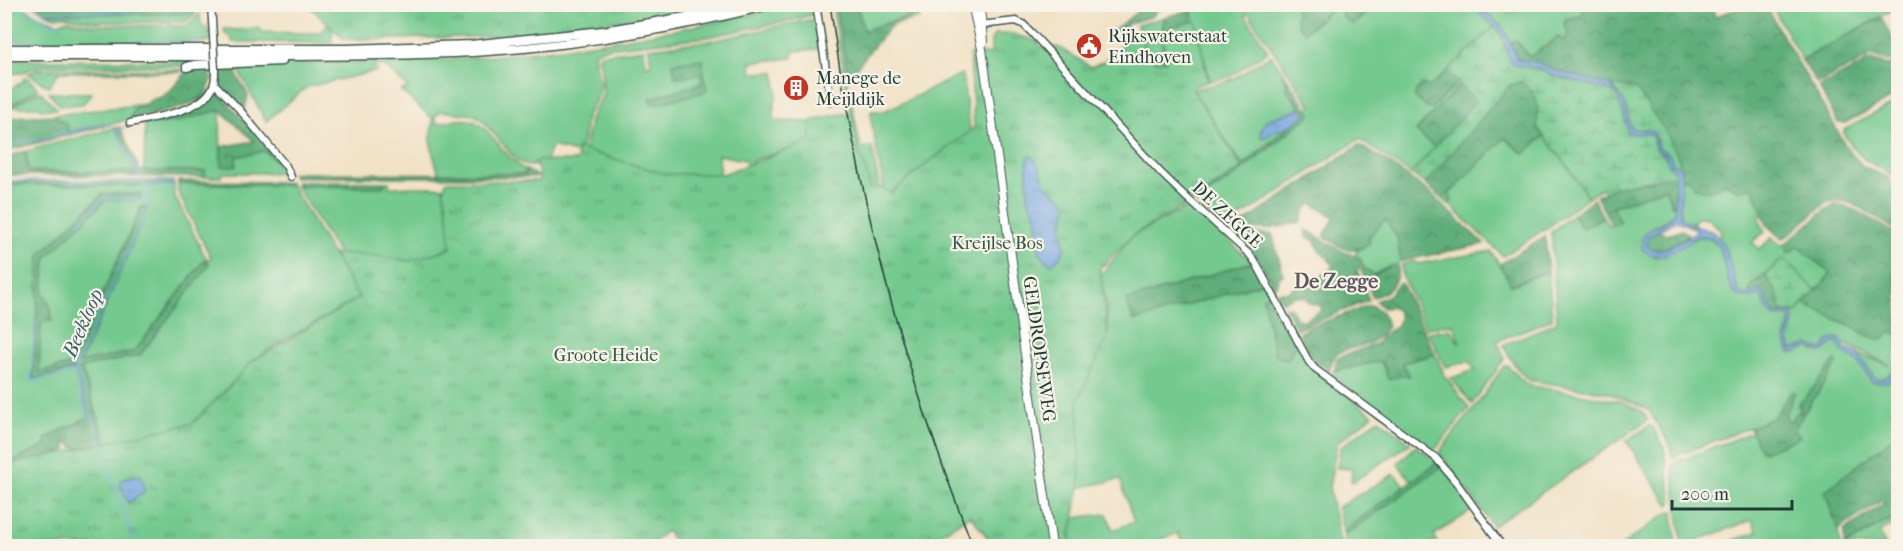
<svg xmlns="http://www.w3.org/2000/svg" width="1903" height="551" font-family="'IM FELL French Canon',serif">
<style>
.green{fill:#73c98e;stroke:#498361;stroke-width:1.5}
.forest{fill:url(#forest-crowns);stroke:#3e7556;stroke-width:1.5;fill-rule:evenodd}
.wetland{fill:url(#wetland-marsh);stroke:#498361;stroke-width:1.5}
.park{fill:url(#park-tufts);stroke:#498361;stroke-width:1.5}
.water{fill:url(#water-ripples);stroke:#4b728a;stroke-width:1.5;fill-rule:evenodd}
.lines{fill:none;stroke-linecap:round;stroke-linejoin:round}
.stream{stroke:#77a6e0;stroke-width:1.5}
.minor-casing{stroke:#3e564a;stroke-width:9}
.major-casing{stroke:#3e564a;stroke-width:10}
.highway-casing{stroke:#3e564a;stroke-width:11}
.minor{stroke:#fff;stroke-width:6}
.major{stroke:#fff;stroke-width:8}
.highway{stroke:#fff;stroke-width:8}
.rail{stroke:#1f3d34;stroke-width:1.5}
.minor-bridge-casing{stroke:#3e564a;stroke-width:9;stroke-linecap:butt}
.minor-bridge{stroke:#fff;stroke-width:6}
.labels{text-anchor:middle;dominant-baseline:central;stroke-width:4.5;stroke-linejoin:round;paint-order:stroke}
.poi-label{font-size:18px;fill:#1f3d34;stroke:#f7f3e8;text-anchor:start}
.street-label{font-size:18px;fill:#1f3d34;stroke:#f7f3e8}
.park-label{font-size:18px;fill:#305946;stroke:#f7f3e8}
.neighbourhood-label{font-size:20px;font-weight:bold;fill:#5f5960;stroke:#f7f3e8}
.water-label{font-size:20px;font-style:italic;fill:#395c68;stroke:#f7f3e8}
</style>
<defs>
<pattern id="forest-crowns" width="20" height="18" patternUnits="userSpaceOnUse" patternTransform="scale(1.5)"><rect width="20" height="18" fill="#5ead79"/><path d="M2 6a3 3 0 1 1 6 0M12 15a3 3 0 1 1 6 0" fill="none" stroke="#4d8e64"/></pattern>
<pattern id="wetland-marsh" width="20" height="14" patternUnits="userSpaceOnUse" patternTransform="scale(1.5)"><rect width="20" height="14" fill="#73c98e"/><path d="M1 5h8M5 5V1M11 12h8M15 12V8" fill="none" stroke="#5ea475"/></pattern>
<pattern id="park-tufts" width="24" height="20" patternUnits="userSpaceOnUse" patternTransform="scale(1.5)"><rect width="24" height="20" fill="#73c98e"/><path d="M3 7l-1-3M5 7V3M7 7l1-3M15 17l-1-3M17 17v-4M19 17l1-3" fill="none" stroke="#5ea475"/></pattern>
<pattern id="water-ripples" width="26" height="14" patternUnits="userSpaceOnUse" patternTransform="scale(1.5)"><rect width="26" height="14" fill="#77a6e0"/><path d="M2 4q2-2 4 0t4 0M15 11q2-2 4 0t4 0" fill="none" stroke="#6188b6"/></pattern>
</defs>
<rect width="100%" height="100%" fill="#f7f3e8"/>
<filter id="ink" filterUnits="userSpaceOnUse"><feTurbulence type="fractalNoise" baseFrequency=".0167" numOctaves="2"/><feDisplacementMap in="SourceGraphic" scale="12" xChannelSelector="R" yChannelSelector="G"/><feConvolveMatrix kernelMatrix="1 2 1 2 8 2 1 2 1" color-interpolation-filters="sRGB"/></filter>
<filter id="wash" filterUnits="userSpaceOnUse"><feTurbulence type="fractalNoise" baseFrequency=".008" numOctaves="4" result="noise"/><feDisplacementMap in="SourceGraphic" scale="24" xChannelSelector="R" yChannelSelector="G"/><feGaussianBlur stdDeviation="1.35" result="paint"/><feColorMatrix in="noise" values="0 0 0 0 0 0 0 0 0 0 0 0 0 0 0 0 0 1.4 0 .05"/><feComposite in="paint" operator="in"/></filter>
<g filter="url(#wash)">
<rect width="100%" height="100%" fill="#f1e1c5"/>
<path class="green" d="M 1898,4 L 1898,7 L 1802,60 L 1771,5 Z
M 4,5 L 19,5 L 32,13 L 57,23 L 68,20 L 95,25 L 186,26 L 200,14 C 200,22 201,28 209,28 L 210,42 L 5,42 Z
M 791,5 L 815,5 L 816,14 L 784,22 L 707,37 L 605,48 L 596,52 L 594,55 L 601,89 L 600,93 L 586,117 L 584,137 L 579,154 L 552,146 L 543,166 L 529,166 L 517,161 L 483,121 L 474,115 L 440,111 L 434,118 L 436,119 L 436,124 C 446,122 460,118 470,120 C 489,124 505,160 526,170 L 526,174 L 439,173 C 431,152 429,141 433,119 L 401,91 L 408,87 L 383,65 L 372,66 L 377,71 L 307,87 L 266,121 L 236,66 C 318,61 400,64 482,57 C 586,48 690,29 791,5 Z
M 832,5 L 850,5 L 836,9 L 848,75 L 850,75 L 847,81 L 861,148 L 872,147 L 879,187 L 868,198 L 847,93 Z
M 857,5 L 916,5 L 918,13 L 863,31 Z
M 1198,5 L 1297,5 L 1298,26 L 1305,32 L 1337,5 L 1344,5 L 1343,8 L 1344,18 L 1351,23 L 1360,19 L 1373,5 L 1470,5 L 1495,26 L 1430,87 L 1425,85 L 1425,106 L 1431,109 L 1458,82 L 1461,86 L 1458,87 L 1416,131 L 1435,148 L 1411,174 L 1359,139 L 1224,228 L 1195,202 C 1237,177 1273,145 1311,114 L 1308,108 L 1311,106 L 1248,13 L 1245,15 L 1268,51 L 1231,76 L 1210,81 L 1191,10 L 1199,8 Z
M 1477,5 L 1493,5 L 1495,6 L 1506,5 L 1509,14 L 1513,11 L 1512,5 L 1580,5 L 1583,13 L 1581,17 L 1566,19 L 1564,22 L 1568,33 L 1564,42 L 1558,37 L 1530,57 L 1516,40 L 1511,43 L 1504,29 Z
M 46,13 L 195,14 L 185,22 L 95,22 L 64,16 L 54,17 Z
M 1165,17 L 1163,25 L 1164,63 C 1143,63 1141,41 1137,25 Z
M 815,19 L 819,49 L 793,51 L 793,58 L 751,62 L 752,73 L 775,72 L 777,93 L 773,111 L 775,121 L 811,122 L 814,142 L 753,160 L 751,165 L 748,166 L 745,160 L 718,155 L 720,175 L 661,177 L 584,151 L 591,117 L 604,93 L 599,56 L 601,54 L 644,49 L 646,65 L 651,65 L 649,48 L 716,40 Z
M 327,25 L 332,29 L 332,43 L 232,42 L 231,37 L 225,34 L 224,29 L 242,30 L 257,27 L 263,32 L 309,33 L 321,32 Z
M 1271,55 L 1284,74 L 1282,75 L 1288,85 L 1287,87 L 1301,109 L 1267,120 L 1264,124 L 1264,137 L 1273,131 L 1289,126 L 1242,166 L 1193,90 L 1224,82 L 1235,78 Z
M 5,60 L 193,61 L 193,64 L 181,66 L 36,66 L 23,73 L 5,74 Z
M 37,69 L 182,70 L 180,72 L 59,72 L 49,86 C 39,84 36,76 28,74 Z
M 962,74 L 971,135 L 888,194 L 884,189 L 871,121 L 871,111 L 885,111 Z
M 24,78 L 28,78 L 38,89 L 5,108 L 5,93 L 22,82 Z
M 37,92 L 41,92 L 57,109 L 42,109 L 39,107 L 10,107 Z
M 49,93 L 92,93 L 83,104 L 60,106 Z
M 1898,101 L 1898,187 C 1895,169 1874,169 1862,157 C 1855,151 1849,142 1844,134 L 1844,130 Z
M 146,104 L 143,107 L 135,108 L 130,119 L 108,125 L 103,123 L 68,132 L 67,126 L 55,117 L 55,115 Z
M 220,110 L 221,166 L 236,166 L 235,157 L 265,151 L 287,173 L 222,173 L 221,177 L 205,177 L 205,171 L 144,171 L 145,124 L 175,122 Z
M 115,128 L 137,172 L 28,171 L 26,151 Z
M 1544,136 L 1566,164 L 1588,197 L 1547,228 L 1503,256 L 1450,205 L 1451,203 L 1448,195 L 1504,138 L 1524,154 Z
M 1681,178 L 1690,180 L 1692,184 L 1724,181 L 1753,187 L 1763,213 L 1759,218 L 1765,232 L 1752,242 L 1759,249 L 1772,238 L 1781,245 L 1786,243 L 1787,254 L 1798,246 L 1831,274 L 1816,290 L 1783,259 L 1755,283 L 1752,283 L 1749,294 L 1745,295 L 1739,293 L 1723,246 L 1718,237 L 1721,231 C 1718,225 1712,225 1709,218 L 1700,217 L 1694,221 L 1694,224 L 1685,222 L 1680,217 Z
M 4,181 L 5,184 L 9,184 L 138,186 L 174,185 L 174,195 L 206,258 L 135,351 L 79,363 L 111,294 L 142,206 L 71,365 L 39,372 L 41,322 L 52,321 L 51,309 L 43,293 L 46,258 L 105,200 L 103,194 L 41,254 L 33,378 L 74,370 L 89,417 L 45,439 L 48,445 L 43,546 L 5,471 Z
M 385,182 L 389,182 L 389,187 L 443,187 L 446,206 L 482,200 L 453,246 L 431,256 L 401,265 L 339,255 L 296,186 L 384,186 Z
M 178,184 L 291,185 L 359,298 L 277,344 L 255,360 L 153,463 L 120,483 L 81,368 L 140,355 L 207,260 L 211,258 L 178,192 Z
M 1665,188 L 1672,205 L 1675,205 L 1675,214 L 1645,232 L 1655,257 L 1665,255 L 1697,237 L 1708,237 L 1717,243 L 1721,251 L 1731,288 L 1735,294 L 1749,297 L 1762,295 L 1766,308 L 1773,316 L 1788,316 L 1791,318 L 1786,337 L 1790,353 L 1802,350 L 1809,347 L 1816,352 L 1833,343 L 1838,343 L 1844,352 L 1858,361 L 1873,382 C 1884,383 1894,380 1898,368 L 1898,404 L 1891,411 L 1898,421 L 1898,434 L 1825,491 L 1838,530 L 1840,546 L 1717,546 L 1757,532 L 1752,520 L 1682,546 L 1673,467 L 1676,462 L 1752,432 L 1763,452 L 1795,439 L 1792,429 L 1835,361 L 1804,400 L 1801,401 L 1798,405 L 1801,412 L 1797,413 L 1790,422 L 1786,419 L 1785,412 L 1790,404 L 1795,392 L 1777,414 L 1769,420 L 1673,457 L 1668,442 L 1650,412 L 1645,408 L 1609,393 L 1528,380 L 1516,367 L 1503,345 L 1557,322 L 1551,232 L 1573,214 L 1582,228 L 1603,217 L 1609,226 L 1619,222 L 1611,207 Z
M 1190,206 L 1252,262 L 1127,301 L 1133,319 L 1139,320 L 1265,282 L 1271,293 L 1263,299 L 1275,354 L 1287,360 L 1297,343 L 1310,367 L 1373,415 L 1337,443 L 1329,487 L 1341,546 L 1183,546 L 1178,533 L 1143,546 L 1069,546 L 1072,518 L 1107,514 L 1113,530 L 1134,522 L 1120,479 L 1078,488 L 1074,405 L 1108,332 L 1106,304 L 1100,276 L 1132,236 Z
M 1385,219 L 1397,237 L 1401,261 L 1398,263 L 1398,266 L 1390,266 L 1373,275 L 1363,268 L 1361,260 L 1356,256 L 1356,251 L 1369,244 L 1370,235 Z
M 1491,251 L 1512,285 L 1548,271 L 1552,316 L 1552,319 L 1497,341 L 1504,357 L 1503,361 L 1472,404 L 1451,378 L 1475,370 L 1469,361 L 1445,367 L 1428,332 L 1450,329 L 1460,344 L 1454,326 L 1451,324 L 1426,328 L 1402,275 L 1402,264 L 1415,261 L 1417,264 Z
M 1804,304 L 1840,321 L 1856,328 L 1898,334 L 1898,349 L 1896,350 L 1893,361 L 1896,363 C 1893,374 1887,381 1874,378 L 1858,354 L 1891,366 L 1845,344 L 1843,346 L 1839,338 L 1828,341 L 1825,347 L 1820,350 L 1808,344 L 1792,350 L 1788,337 L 1794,323 L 1789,313 L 1782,312 L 1796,313 Z
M 1435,354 L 1445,376 L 1469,408 L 1434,451 L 1332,376 L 1334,371 L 1380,361 L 1389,378 L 1408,375 L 1403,363 Z
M 1507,365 L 1527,385 L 1620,401 L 1642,411 L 1648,420 L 1493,526 L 1439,452 L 1476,406 L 1504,366 Z
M 1379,419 L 1411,443 L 1353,482 L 1351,481 L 1352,469 L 1337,468 L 1340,449 L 1343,445 Z
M 1649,426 L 1653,427 L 1664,448 L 1672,501 L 1669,505 L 1626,441 Z
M 1416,446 L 1438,462 L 1412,481 L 1399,466 L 1398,463 Z
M 1442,466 L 1473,510 L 1434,535 L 1437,541 L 1427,546 L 1346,546 L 1344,536 Z
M 1394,474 L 1405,486 L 1343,531 L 1338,507 Z
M 1671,511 L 1673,511 L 1676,546 L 1625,546 L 1623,544 Z
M 1898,515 L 1898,521 L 1879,533 L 1886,546 L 1844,546 Z"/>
<path class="forest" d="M 33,5 L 195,5 L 195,14 L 46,13 Z
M 850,5 L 857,5 L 864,31 L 918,13 L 920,18 L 895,24 L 888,29 L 850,75 L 848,75 L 836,8 Z
M 1135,5 L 1145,6 L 1161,5 L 1153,16 L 1130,23 L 1115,33 L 1113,31 L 1138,11 Z
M 1297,5 L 1297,4 L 1337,5 L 1304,32 C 1295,24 1295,16 1297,5 Z
M 1344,5 L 1373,4 L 1373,5 L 1353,25 L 1341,16 Z
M 1580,5 L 1718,5 L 1714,9 L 1714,16 L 1715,17 L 1735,9 L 1741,5 L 1765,5 L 1849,151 L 1863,166 L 1889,178 L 1893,185 L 1898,207 L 1898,231 C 1878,220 1849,193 1826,203 L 1786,237 L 1781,238 L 1767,225 L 1753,187 L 1738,191 L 1724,182 C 1717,192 1704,192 1693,187 L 1690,180 L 1681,178 L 1679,159 L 1676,153 L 1636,89 L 1611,86 L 1557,71 L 1536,62 L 1521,61 L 1515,58 L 1511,43 L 1515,40 L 1530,57 L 1558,37 L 1564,41 L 1568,33 L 1564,22 L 1566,19 L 1581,16 L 1583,13 Z
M 1191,10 L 1210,81 L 1203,83 L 1184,24 L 1181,24 L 1165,82 C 1164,61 1159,36 1165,17 Z
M 1881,17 L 1898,49 L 1898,56 L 1889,62 L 1871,56 L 1817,84 L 1802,60 Z
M 702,59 L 707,91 L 653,105 L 649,99 L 702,83 L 701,74 L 675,78 L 673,63 Z
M 1870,60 L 1889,66 L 1898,61 L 1898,95 L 1845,123 L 1838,123 L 1819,87 Z
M 213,66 C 212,76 212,85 205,93 C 192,110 151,114 130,119 L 135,108 L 143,107 L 151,100 L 161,97 L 170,91 L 190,68 Z
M 216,66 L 236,66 L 238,69 L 234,70 L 248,95 L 244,113 L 217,83 Z
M 1447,71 L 1458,82 L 1431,109 L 1415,98 L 1416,91 L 1422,84 L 1430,87 Z
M 1284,74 L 1311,114 L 1234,177 L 1195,202 L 1188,196 L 1206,111 L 1243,166 L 1298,120 L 1301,109 L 1286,87 L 1288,85 L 1282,75 Z
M 1521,82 C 1539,94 1539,108 1537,127 L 1544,136 L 1524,154 L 1505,138 L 1503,139 L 1449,194 L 1452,200 L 1450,205 L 1425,184 L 1510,85 Z
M 1459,86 L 1463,87 L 1476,101 L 1435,148 L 1416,131 Z
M 213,89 L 215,89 L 265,144 L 287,172 L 265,151 L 236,157 L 236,166 L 221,167 L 221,147 L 254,141 L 220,110 L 175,122 L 132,124 L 189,110 Z
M 55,115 L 57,119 L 66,123 L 68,132 L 103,123 L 108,125 L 5,151 L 5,130 L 8,129 L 13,117 Z
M 120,127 L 140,171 L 205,171 L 205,177 L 5,175 L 5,157 L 26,151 L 29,172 L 136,172 L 115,128 Z
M 1359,145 L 1386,161 L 1430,193 L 1484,244 L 1401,261 L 1397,237 L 1385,220 L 1370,235 L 1369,244 C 1349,257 1341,247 1324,236 L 1335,217 L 1311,203 L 1304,212 L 1301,222 L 1269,229 L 1233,230 Z
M 526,170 L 539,177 L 294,177 L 292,173 L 526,174 Z
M 1676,175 L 1675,205 L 1672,205 L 1665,188 L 1612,207 L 1620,222 L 1612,225 L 1596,196 L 1614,188 Z
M 5,181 L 173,181 L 174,185 L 138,186 L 9,184 L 5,184 Z
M 178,181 L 289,182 L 291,185 L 178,184 Z
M 296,182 L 385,182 L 382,187 L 296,186 Z
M 103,194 L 141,194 L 139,200 L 105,200 L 46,258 L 43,293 L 51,309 L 52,321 L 41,323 L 39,372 L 71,365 L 142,206 L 148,208 L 80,363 L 135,351 L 206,258 L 209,265 L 140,355 L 81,368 L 120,483 L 43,546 L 11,462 L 47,445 L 45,439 L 89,417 L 74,370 L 33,379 L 40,255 ZM 67,442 L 73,447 L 81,449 L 91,474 L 58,464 L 55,454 L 67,449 L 65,443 Z
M 1593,199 L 1603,217 L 1582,228 L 1573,214 Z
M 1834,205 C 1857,206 1878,224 1898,235 L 1897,275 L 1898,334 L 1889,333 L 1884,338 L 1878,339 L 1864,334 L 1851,325 L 1840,321 L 1804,304 L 1831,274 L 1798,246 L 1787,254 L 1786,243 L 1828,208 Z
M 1305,229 L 1341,251 L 1360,258 L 1362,264 L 1357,271 L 1369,300 L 1297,329 L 1284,307 L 1291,308 L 1295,318 L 1302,321 L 1319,312 L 1322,309 L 1321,306 L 1310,303 L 1305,297 L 1294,296 L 1282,302 L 1276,292 L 1288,292 L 1295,287 L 1307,284 L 1327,273 L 1333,266 L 1328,258 L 1320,252 L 1315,241 L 1307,237 Z
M 1659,230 C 1669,237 1672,234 1682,230 L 1688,234 L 1687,236 L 1664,249 L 1652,251 L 1646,245 L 1648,236 Z
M 1245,234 L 1272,234 L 1283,274 L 1278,279 L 1276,286 L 1273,287 L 1257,258 L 1232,235 Z
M 1545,236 L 1548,271 L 1511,285 L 1500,264 Z
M 1252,262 L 1265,282 L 1135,321 L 1133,319 L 1126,301 Z
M 1393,265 L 1398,266 C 1398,283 1389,293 1373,297 L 1361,270 L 1364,268 L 1374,275 Z
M 1765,275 L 1777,293 L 1780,309 L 1783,313 L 1777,315 L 1770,308 L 1760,291 L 1749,294 C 1748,284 1758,281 1765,275 Z
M 1399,283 L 1402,284 L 1435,354 L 1403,363 L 1409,376 L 1402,375 L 1388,379 L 1384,366 L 1380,361 L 1334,371 L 1337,360 L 1342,356 L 1376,344 L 1381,337 L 1397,325 L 1400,318 L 1397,310 L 1391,307 L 1383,308 L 1376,301 L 1389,295 Z
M 1271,293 L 1297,343 L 1287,360 L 1275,354 L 1263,299 L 1263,297 Z
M 1370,305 L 1382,312 L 1388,326 C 1385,331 1376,340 1370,343 C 1360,347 1340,348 1334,358 C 1331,362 1330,368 1329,372 L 1323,366 L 1314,362 L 1299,333 L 1307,328 Z
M 1835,361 L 1837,362 L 1837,364 L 1794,428 L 1793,430 L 1800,437 L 1764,452 L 1761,451 L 1750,428 L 1774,417 L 1791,392 L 1793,391 L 1795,392 L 1790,404 L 1785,413 L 1788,421 L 1792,421 L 1797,413 L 1801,412 L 1799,402 L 1804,400 Z
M 1898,434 L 1898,515 L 1844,546 L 1844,531 L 1884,503 L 1881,501 L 1838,530 L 1825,491 Z
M 1438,462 L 1442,466 L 1344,536 L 1343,531 Z"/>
<path class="wetland" d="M 1495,26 C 1506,37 1504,53 1514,65 L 1537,68 L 1555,76 L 1605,89 L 1616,94 L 1624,115 L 1628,132 C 1635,136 1644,132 1652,135 L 1654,138 L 1653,143 C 1660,154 1673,161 1676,175 L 1624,185 L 1605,191 L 1602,188 L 1588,197 L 1566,164 L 1537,127 C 1539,108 1539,94 1521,82 L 1510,85 L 1425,184 L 1411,174 L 1476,101 L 1447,71 Z
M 1612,85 L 1637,90 C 1652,114 1675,139 1681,168 L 1672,163 L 1669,154 L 1657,147 L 1657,138 L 1643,129 L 1637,130 L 1631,128 L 1623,100 Z
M 1783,259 L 1816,290 L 1796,313 L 1781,311 L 1777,293 L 1765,275 Z"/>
<path class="park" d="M 308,5 L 721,5 L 692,11 L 503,36 L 360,40 L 344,39 Z
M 1196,21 L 1208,81 L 1192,88 L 1242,168 L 1192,201 L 1133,235 L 1100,268 L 1108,335 L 1078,401 L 1080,487 L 1069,546 L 994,546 L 970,515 L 921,546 L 678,546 L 666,531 L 649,546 L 5,546 L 4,466 L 193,423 L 234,382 L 251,362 L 359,298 L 333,254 L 368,255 L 410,261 L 451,248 L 447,208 L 443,188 L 447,181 L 539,181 L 539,174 L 535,161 L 577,161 L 577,148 L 665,174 L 723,174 L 811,141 L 811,121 L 840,114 L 853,114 L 857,148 L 865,168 L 870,187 L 882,188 L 891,194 C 916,170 946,150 974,128 L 970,54 L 991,54 L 991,41 L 995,34 L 1012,34 L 1037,41 L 1041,47 L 1058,47 L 1091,67 L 1104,61 L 1133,34 L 1141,41 L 1154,61 L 1166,61 L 1162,34 L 1171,27 Z"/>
<path class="water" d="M 1470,5 L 1477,5 L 1504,29 L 1517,60 L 1536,62 L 1557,71 L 1611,86 L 1623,100 L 1631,128 C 1648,135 1653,118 1657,147 L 1669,154 L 1672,163 L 1681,168 L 1680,217 C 1687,224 1701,228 1710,231 C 1726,236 1733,276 1737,291 L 1745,295 L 1757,291 L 1762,291 C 1770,298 1765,307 1777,315 L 1789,313 L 1794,316 C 1795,331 1786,333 1791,350 L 1800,348 L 1808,344 L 1820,350 L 1825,347 L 1828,341 L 1839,338 L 1846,349 L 1858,354 L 1872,376 L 1877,379 L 1883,379 L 1891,375 L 1898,359 C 1899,378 1889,386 1871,381 L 1858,361 L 1844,353 L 1837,343 L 1833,343 L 1821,353 L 1808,347 L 1795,353 L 1790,353 C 1782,338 1790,333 1791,318 L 1788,316 C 1768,319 1768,312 1762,295 C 1754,295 1746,299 1739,296 C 1719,288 1731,227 1697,237 C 1680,247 1661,264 1643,250 C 1635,223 1668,230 1675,212 L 1675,171 L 1669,165 L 1665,155 L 1655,148 L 1653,136 C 1645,131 1636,136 1628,132 L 1624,115 L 1616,94 L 1605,89 L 1555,76 L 1537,68 L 1514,65 L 1510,60 L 1501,32 ZM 1677,220 C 1683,226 1693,225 1698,231 C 1684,237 1659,260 1646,245 L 1648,236 Z
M 1302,108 L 1306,113 C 1301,118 1295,123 1289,126 C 1279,130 1272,131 1264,138 L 1261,137 L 1261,130 L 1267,120 Z
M 1030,156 C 1039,160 1040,172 1044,181 C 1049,191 1063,195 1068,205 L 1062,229 L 1065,248 L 1060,257 L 1052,264 L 1047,262 L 1039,251 L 1037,218 L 1028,198 L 1027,170 L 1028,158 Z
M 142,475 L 144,490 L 142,494 L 128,503 L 121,487 L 121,481 L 127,477 Z"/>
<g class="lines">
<path class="stream" d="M 17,4 L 52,23 L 60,23 L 61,26
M 33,4 L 45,12 L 132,12 L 162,4
M 4,42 L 198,42
M 133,125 L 115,130 L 139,176
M 77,128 L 80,129 L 105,123 L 109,126
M 4,143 L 29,141 L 78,130
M 4,181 L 173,182
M 144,186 L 173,186
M 79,224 L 104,199 L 149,200
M 35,322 L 31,382 L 77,371
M 74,372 L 89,419
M 135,546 L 76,368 L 148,207 L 148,195 L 141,181"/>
</g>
</g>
<g filter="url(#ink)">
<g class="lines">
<g class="minor-casing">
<path id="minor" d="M 211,4 L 213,36
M 816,4 L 831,102
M 980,25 L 1016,21 L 1023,24 L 1031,32 L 1161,173 L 1188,199 L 1249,254 L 1256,263 L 1309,362 L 1315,369 L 1436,458 L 1456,482 L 1502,546
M 214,83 L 239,109 L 286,166 L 291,177
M 130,123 C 153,117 207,112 214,83 C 215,79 215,73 215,69"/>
</g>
<g class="major-casing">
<path id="major" d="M 971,4 L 973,8 L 982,49 L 1052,546
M 978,4 L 981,17 L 983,42"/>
</g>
<g class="highway-casing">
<path id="highway" d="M 4,49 L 347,49 L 471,45 L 603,31 L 686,17 L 745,4
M 4,56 C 86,56 168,56 250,56 C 324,56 398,56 472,52 C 573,46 674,29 772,4
M 187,67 L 194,65 L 282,61"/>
</g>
<use href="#minor" class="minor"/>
<use href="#major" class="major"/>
<use href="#highway" class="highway"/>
<path class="rail" d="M 830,4 C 856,190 904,373 973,546"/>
<g class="minor-bridge-casing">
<path id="minor-bridge" d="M 213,36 L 215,69"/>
</g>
<use href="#minor-bridge" class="minor-bridge"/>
</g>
</g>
<defs>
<g id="civic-disc" transform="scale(1.35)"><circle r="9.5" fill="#c8321e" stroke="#f7f3e8"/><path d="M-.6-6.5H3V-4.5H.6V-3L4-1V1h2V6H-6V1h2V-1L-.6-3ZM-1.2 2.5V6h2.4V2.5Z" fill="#fff"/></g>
<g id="building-disc" transform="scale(1.35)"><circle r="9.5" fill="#c8321e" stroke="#f7f3e8"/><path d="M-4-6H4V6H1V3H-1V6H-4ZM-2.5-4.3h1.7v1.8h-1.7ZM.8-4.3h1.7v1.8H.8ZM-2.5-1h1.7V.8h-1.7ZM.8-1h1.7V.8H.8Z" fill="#fff"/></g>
</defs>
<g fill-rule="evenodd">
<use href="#civic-disc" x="1089" y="46"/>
<use href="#building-disc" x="796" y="88"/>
</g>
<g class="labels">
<g class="poi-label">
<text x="1108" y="36">Rijkswaterstaat<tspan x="1108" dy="21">Eindhoven</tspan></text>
<text x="816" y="78">Manege de<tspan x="816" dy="21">Meijldijk</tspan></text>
</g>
<g class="street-label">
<text transform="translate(1227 215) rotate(43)">DE ZEGGE</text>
<text transform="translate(1039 349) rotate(82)">GELDROPSEWEG</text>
</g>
<g class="park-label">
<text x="997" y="243">Kreijlse Bos</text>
<text x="606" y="355">Groote Heide</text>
</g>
<g class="neighbourhood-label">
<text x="1336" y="281">De Zegge</text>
</g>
<g class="water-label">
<text transform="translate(83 323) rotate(-67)">Beekloop</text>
</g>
</g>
<rect width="1903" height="551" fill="none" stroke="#f7f3e8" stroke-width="24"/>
<path d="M1672 500v9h120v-9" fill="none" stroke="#1f3d34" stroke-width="3"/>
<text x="1681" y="500" font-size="18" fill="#1f3d34" stroke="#f7f3e8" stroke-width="4.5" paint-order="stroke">200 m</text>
</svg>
